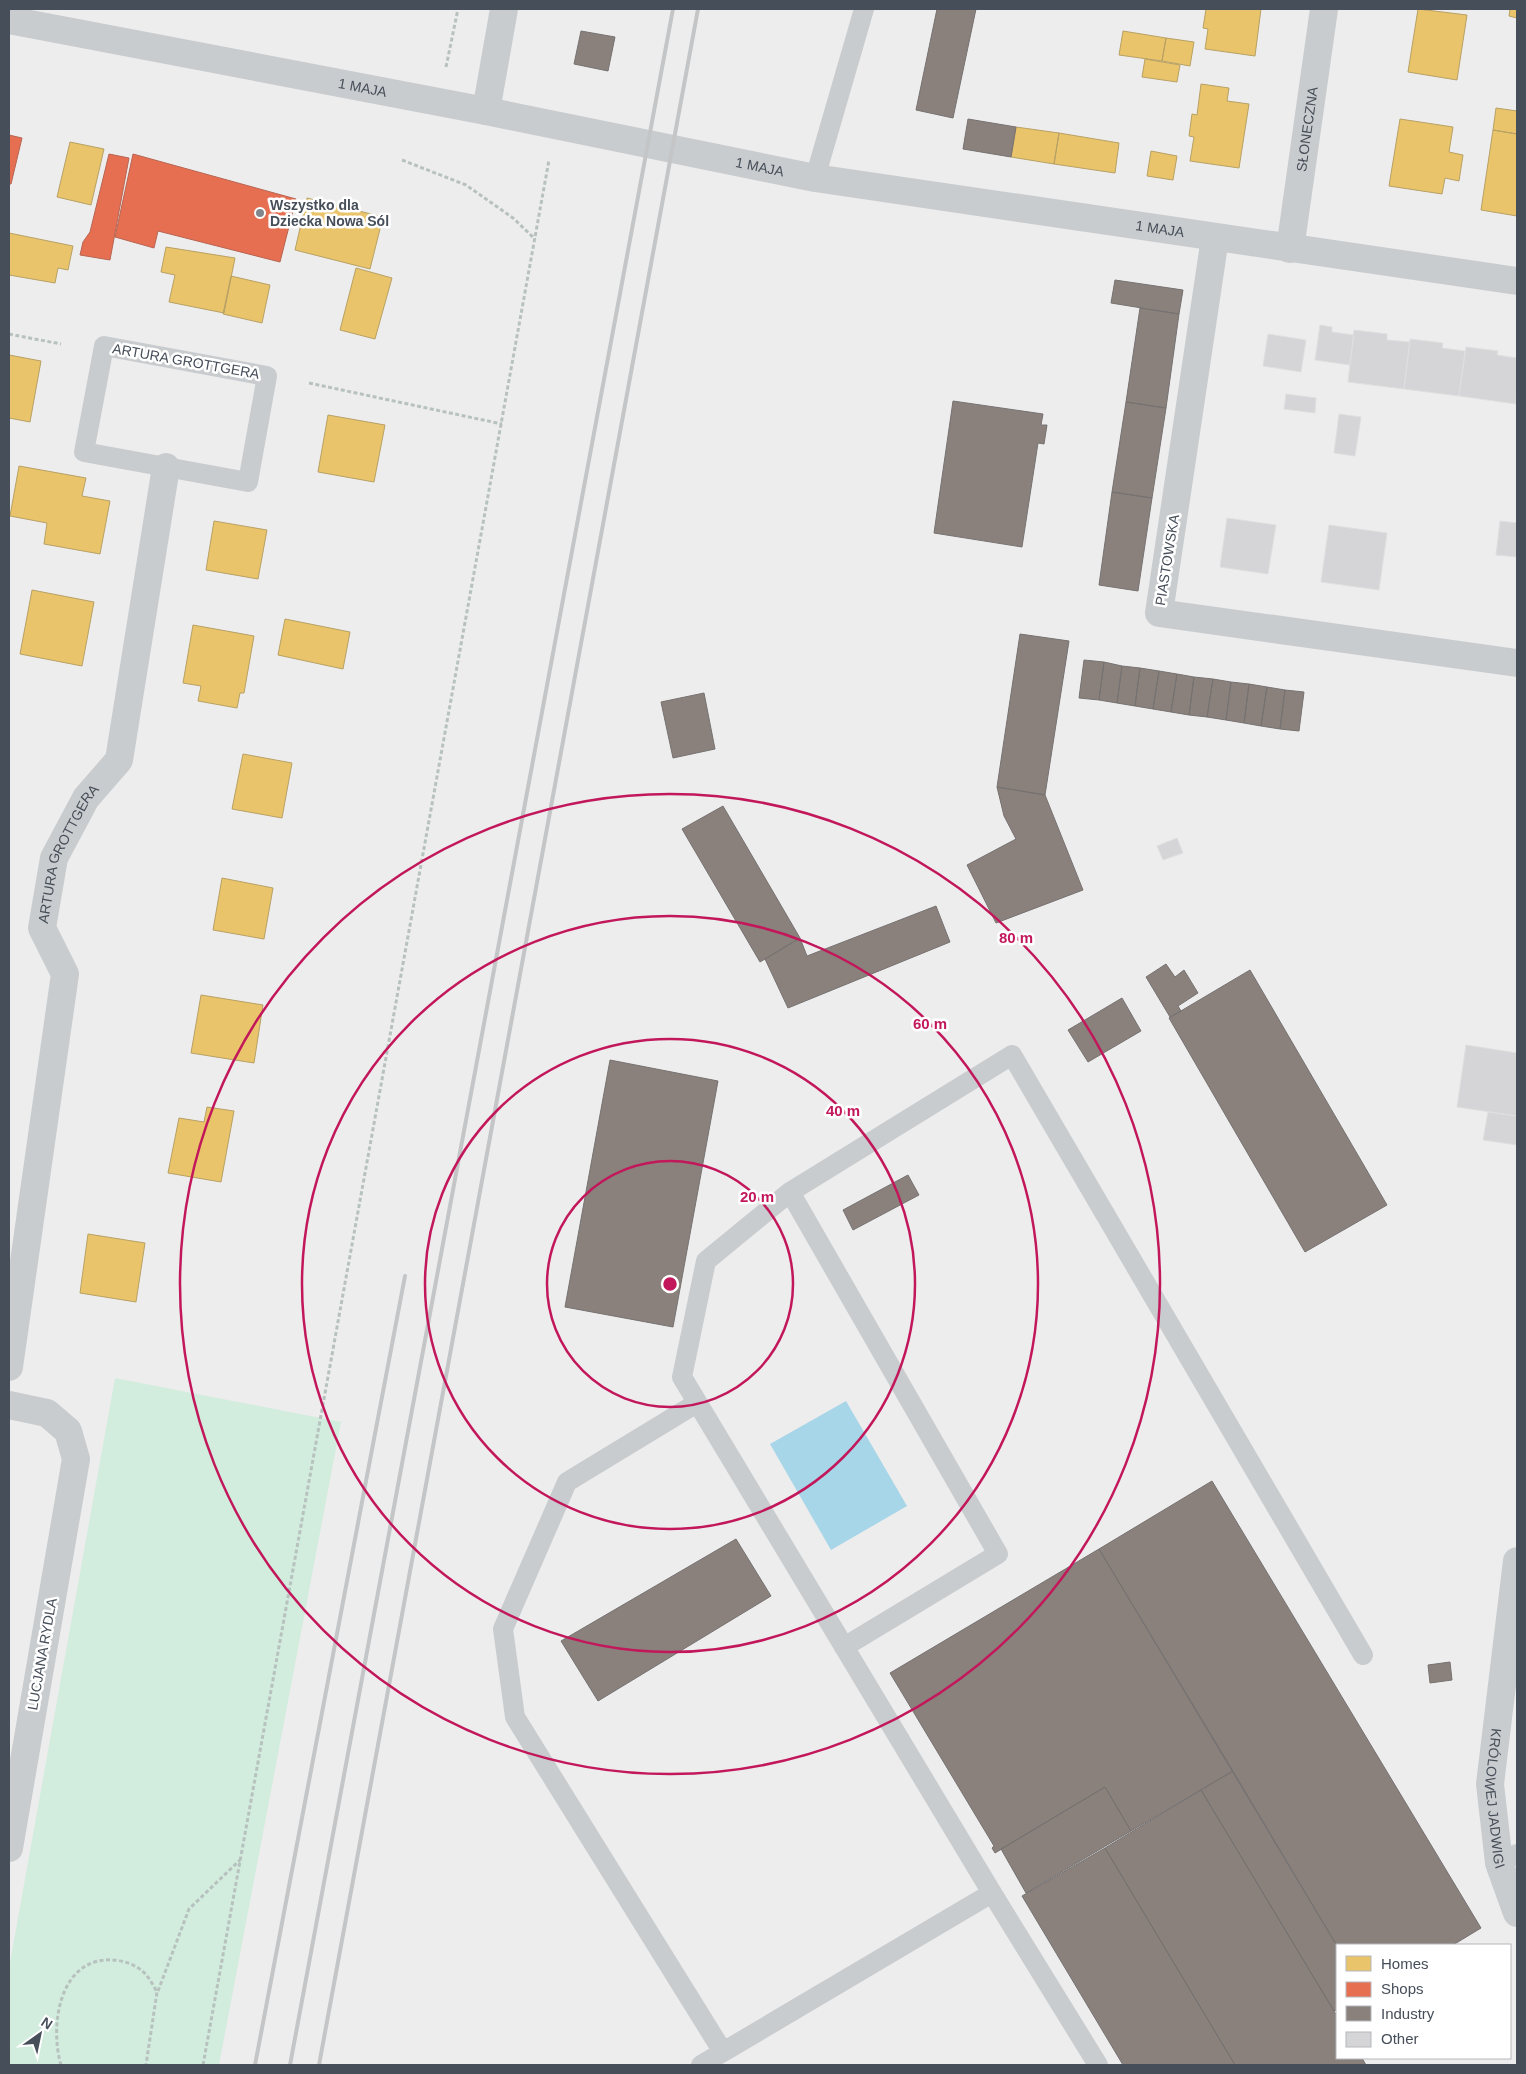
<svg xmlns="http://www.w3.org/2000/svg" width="1526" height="2074" font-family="Arial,sans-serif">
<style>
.green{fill:#d2ecde}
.water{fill:#a8d6e9}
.homes{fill:#e9c46a;stroke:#b8a165}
.shops{fill:#e76f51;stroke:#b76553}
.industry{fill:#8a817c;stroke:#767272}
.building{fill:#d5d5d7;stroke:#dfdfe0}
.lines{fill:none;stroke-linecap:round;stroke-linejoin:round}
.path{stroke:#b7c2bf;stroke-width:3;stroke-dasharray:4 2.5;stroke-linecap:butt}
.service{stroke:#c9ccce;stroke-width:20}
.minor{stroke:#c9ccce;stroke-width:28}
.tertiary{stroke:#c9ccce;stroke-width:28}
.rail{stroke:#c4c5c7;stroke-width:4}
.ring{fill:none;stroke:#c2185b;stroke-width:2.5}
.poi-dot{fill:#81868d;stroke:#fff;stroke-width:2}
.labels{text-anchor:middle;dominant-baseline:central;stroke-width:5;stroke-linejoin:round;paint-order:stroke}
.street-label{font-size:14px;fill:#464e59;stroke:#fff}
.poi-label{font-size:14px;font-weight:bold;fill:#464e59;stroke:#fff;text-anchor:start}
.centre{fill:#c2185b;stroke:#fff;stroke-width:2.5}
.ring-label{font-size:15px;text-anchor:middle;font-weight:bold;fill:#c2185b;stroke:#fff;stroke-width:5;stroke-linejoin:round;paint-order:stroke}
</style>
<rect width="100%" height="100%" fill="#eeeded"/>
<path class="green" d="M 115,1378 L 341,1422 L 219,2065 L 9,2065 L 9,1968 Z"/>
<path class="water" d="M 846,1401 L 907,1506 L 831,1550 L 770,1444 Z"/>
<path class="homes" d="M 1206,9 L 1261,9 L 1255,56 L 1205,49 L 1208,29 L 1203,28 Z
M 1418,9 L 1467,15 L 1457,80 L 1408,72 Z
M 1510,9 L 1517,9 L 1517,18 L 1509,16 Z
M 1123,31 L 1166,38 L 1162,61 L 1119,55 Z
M 1166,38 L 1194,42 L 1190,66 L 1162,61 Z
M 1145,59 L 1180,65 L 1177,82 L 1142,77 Z
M 1201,84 L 1229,88 L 1227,101 L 1249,104 L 1239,168 L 1190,161 L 1194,137 L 1189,136 L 1192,114 L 1197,115 Z
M 1496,108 L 1517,111 L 1517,134 L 1493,130 Z
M 1400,119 L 1453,127 L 1449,152 L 1463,155 L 1459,181 L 1445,178 L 1442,194 L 1389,186 Z
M 1016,127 L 1059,133 L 1054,164 L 1011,157 Z
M 1493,130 L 1517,134 L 1517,216 L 1481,210 Z
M 1059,133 L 1119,143 L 1115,173 L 1054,164 Z
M 70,142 L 104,149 L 91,205 L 57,197 Z
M 1151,151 L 1177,156 L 1173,180 L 1147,176 Z
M 307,198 L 383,217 L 370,269 L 295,250 Z
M 9,233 L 73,246 L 68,270 L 58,268 L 55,283 L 9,275 Z
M 166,247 L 235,258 L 224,313 L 169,302 L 175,275 L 161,272 Z
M 356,268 L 392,278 L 375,339 L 340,330 Z
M 231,276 L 270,285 L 262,323 L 223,314 Z
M 9,355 L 41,361 L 30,422 L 9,418 Z
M 328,415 L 385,425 L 374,482 L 318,472 Z
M 19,466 L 86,478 L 82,496 L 110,501 L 100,554 L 44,544 L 47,523 L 10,516 Z
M 214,521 L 267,530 L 258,579 L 206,570 Z
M 32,590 L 94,602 L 82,666 L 20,654 Z
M 285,619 L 350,632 L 343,669 L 278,655 Z
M 193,625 L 254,636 L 244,693 L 240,693 L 237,708 L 198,701 L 201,686 L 183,683 Z
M 243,754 L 292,763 L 282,818 L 232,809 Z
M 222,878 L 273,888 L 264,939 L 213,930 Z
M 201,995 L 263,1005 L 254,1063 L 191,1053 Z
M 207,1107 L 234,1111 L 221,1182 L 168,1173 L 179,1118 L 204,1122 Z
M 88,1234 L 145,1243 L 136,1302 L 80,1293 Z"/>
<path class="shops" d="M 9,135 L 22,138 L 11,184 L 9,184 Z
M 109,154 L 129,158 L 110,260 L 80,255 L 83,242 L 90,232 Z
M 133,154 L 296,199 L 280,262 L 158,231 L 154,248 L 115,237 Z"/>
<path class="industry" d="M 937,9 L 976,9 L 953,118 L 916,110 Z
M 581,31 L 615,37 L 608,71 L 574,64 Z
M 968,119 L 1016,127 L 1011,157 L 963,149 Z
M 1115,280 L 1183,290 L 1179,314 L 1111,303 Z
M 1140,308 L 1179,314 L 1166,408 L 1126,402 Z
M 953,401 L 1043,414 L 1041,425 L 1047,425 L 1044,444 L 1038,443 L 1022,547 L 934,533 Z
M 1126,402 L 1166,408 L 1152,498 L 1112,492 Z
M 1112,492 L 1152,498 L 1138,591 L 1099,585 Z
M 1020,634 L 1069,641 L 1045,795 L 997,787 Z
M 1084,660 L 1104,662 L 1099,700 L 1079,698 Z
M 1104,662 L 1122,666 L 1117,703 L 1099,700 Z
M 1122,666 L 1140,668 L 1135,706 L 1117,703 Z
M 1140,668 L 1159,671 L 1153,709 L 1135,706 Z
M 1159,671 L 1177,674 L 1171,712 L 1153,709 Z
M 1177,674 L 1194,677 L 1189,715 L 1171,712 Z
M 1194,677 L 1213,679 L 1207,717 L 1189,715 Z
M 1213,679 L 1231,682 L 1226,720 L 1207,717 Z
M 1231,682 L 1249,684 L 1244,723 L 1226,720 Z
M 1249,684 L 1267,687 L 1261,726 L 1244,723 Z
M 1267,687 L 1285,690 L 1280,729 L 1261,726 Z
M 1285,690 L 1304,692 L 1299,731 L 1280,729 Z
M 704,693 L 715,749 L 673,758 L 661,702 Z
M 997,787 L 1045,795 L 1083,890 L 996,923 L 967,865 L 1016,839 L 1004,816 Z
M 723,806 L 800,938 L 760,962 L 682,829 Z
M 936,906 L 950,942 L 788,1008 L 765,959 L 800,938 L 807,956 Z
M 1166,964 L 1175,977 L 1184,970 L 1198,993 L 1178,1006 L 1181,1011 L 1170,1017 L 1146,977 Z
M 1250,970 L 1387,1205 L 1305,1252 L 1169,1018 Z
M 1122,998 L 1141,1031 L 1088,1062 L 1068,1030 Z
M 610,1060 L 718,1081 L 673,1327 L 565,1307 Z
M 908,1175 L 919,1195 L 853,1230 L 843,1210 Z
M 1212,1481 L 1481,1928 L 1453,1945 L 1337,1946 L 1099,1549 Z
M 736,1539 L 771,1596 L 598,1701 L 561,1641 Z
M 1099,1549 L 1233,1771 L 1131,1831 L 1105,1787 L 995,1853 L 992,1848 L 994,1846 L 890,1673 Z
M 1450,1662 L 1452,1680 L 1430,1683 L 1428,1665 Z
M 1233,1771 L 1337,1946 L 1337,2010 L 1334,2011 L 1201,1790 Z
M 1105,1787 L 1131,1831 L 1026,1893 L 1001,1849 Z
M 1201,1790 L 1337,2016 L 1337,2058 L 1362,2058 L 1366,2065 L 1235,2065 L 1105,1848 Z
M 1105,1848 L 1235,2065 L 1123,2065 L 1022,1896 Z"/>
<path class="building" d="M 1320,325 L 1332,327 L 1332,332 L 1354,335 L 1350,365 L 1315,360 Z
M 1354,330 L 1387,334 L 1387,340 L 1410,342 L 1404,389 L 1348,382 Z
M 1268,334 L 1306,340 L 1301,372 L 1263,366 Z
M 1410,339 L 1443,343 L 1442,348 L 1465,351 L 1459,396 L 1404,389 Z
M 1466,347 L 1498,351 L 1497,355 L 1517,358 L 1516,404 L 1459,396 Z
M 1286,394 L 1316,398 L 1315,413 L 1284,409 Z
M 1339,414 L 1361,417 L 1355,456 L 1334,453 Z
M 1227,518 L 1276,525 L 1268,574 L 1220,567 Z
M 1500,521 L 1517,523 L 1517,557 L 1496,555 Z
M 1329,525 L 1387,533 L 1379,590 L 1321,582 Z
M 1177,838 L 1183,853 L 1163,860 L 1157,846 Z
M 1466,1045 L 1517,1053 L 1517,1116 L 1457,1107 Z
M 1488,1112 L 1517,1116 L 1517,1145 L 1483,1140 Z"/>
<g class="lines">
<path class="path" d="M 446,67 L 458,9
M 402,160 L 466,185 L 513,218 L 535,239
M 9,334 L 61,344
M 309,383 L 502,424
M 158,1991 L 189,1909 L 240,1860
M 61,2065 C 50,2028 58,1964 105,1960 C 117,1959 131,1962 141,1970 C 148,1975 153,1985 157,1992 L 146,2065
M 203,2065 L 549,160"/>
<path class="service" d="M 815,178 L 864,9
M 104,346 L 267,376 L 248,482 L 84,452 Z
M 790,1192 L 998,1554 L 844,1647
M 697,1403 L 567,1482 L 503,1629 L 515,1717 L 723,2052
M 1499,1863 L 1517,1854
M 701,2065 L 992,1893
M 1098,2065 L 992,1893 L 682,1377 L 706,1261 L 790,1192 L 1012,1055 L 1363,1655"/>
<g class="minor">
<path d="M 486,111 L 504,9"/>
<path d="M 1215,238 L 1159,613 L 1517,663"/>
<path id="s1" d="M 1290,249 L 1324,9"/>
<path id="s2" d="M 9,1367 L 65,974 L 42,928 L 54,858 L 86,798 L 119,760 L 166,467"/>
<path d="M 9,1405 L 47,1413 L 68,1431 L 76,1459 L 9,1848"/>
<path id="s3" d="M 1517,1561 L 1490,1784 L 1499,1863 L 1517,1913"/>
</g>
<path class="tertiary" id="s4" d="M 9,20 L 486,111 L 815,178 L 1517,281"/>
<path class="rail" d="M 255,2065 L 405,1276
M 290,2065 L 673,9
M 319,2065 L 698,9"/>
</g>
<g class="ring">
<circle cx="670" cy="1284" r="123"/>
<circle cx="670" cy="1284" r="245"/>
<circle cx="670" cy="1284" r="368"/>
<circle cx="670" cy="1284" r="490"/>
</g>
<circle class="poi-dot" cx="260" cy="213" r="5"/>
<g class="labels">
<g class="street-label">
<text stroke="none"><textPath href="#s4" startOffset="360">1 MAJA</textPath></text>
<text stroke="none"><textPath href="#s1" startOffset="121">SŁONECZNA</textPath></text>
<text stroke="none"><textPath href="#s4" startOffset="765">1 MAJA</textPath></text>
<text stroke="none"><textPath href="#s4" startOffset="1170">1 MAJA</textPath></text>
<text transform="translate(186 361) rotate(10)">ARTURA GROTTGERA</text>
<text transform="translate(1167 560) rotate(-81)">PIASTOWSKA</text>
<text stroke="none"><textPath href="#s2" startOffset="528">ARTURA GROTTGERA</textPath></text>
<text transform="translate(42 1654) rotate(-80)">LUCJANA RYDLA</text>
<text stroke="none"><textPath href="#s3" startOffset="239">KRÓLOWEJ JADWIGI</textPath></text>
</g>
<g class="poi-label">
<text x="270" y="205">Wszystko dla<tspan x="270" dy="16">Dziecka Nowa Sól</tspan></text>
</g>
</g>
<circle cx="670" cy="1284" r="8" class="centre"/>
<g class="ring-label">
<text x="1016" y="943">80 m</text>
<text x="930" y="1029">60 m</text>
<text x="843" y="1116">40 m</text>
<text x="757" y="1202">20 m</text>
</g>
<rect width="1526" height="2074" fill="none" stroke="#464e59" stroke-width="20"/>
<rect x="1336" y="1944" width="175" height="115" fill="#ffffff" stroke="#b5b8bd"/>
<rect x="1346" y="1956" width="25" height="15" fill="#e9c46a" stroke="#b5b8bd"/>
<text x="1381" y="1969" font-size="15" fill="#464e59">Homes</text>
<rect x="1346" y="1982" width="25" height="15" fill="#e76f51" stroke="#b5b8bd"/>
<text x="1381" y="1994" font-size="15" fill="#464e59">Shops</text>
<rect x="1346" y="2006" width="25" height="15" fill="#8a817c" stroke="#b5b8bd"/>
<text x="1381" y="2019" font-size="15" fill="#464e59">Industry</text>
<rect x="1346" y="2032" width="25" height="15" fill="#d5d5d7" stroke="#b5b8bd"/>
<text x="1381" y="2044" font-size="15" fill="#464e59">Other</text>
<g transform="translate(40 2034) rotate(33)" stroke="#ffffff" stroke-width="4" paint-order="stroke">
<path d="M0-4L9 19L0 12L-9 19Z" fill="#464e59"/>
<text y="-8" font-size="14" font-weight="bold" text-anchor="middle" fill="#464e59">N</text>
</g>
</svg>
